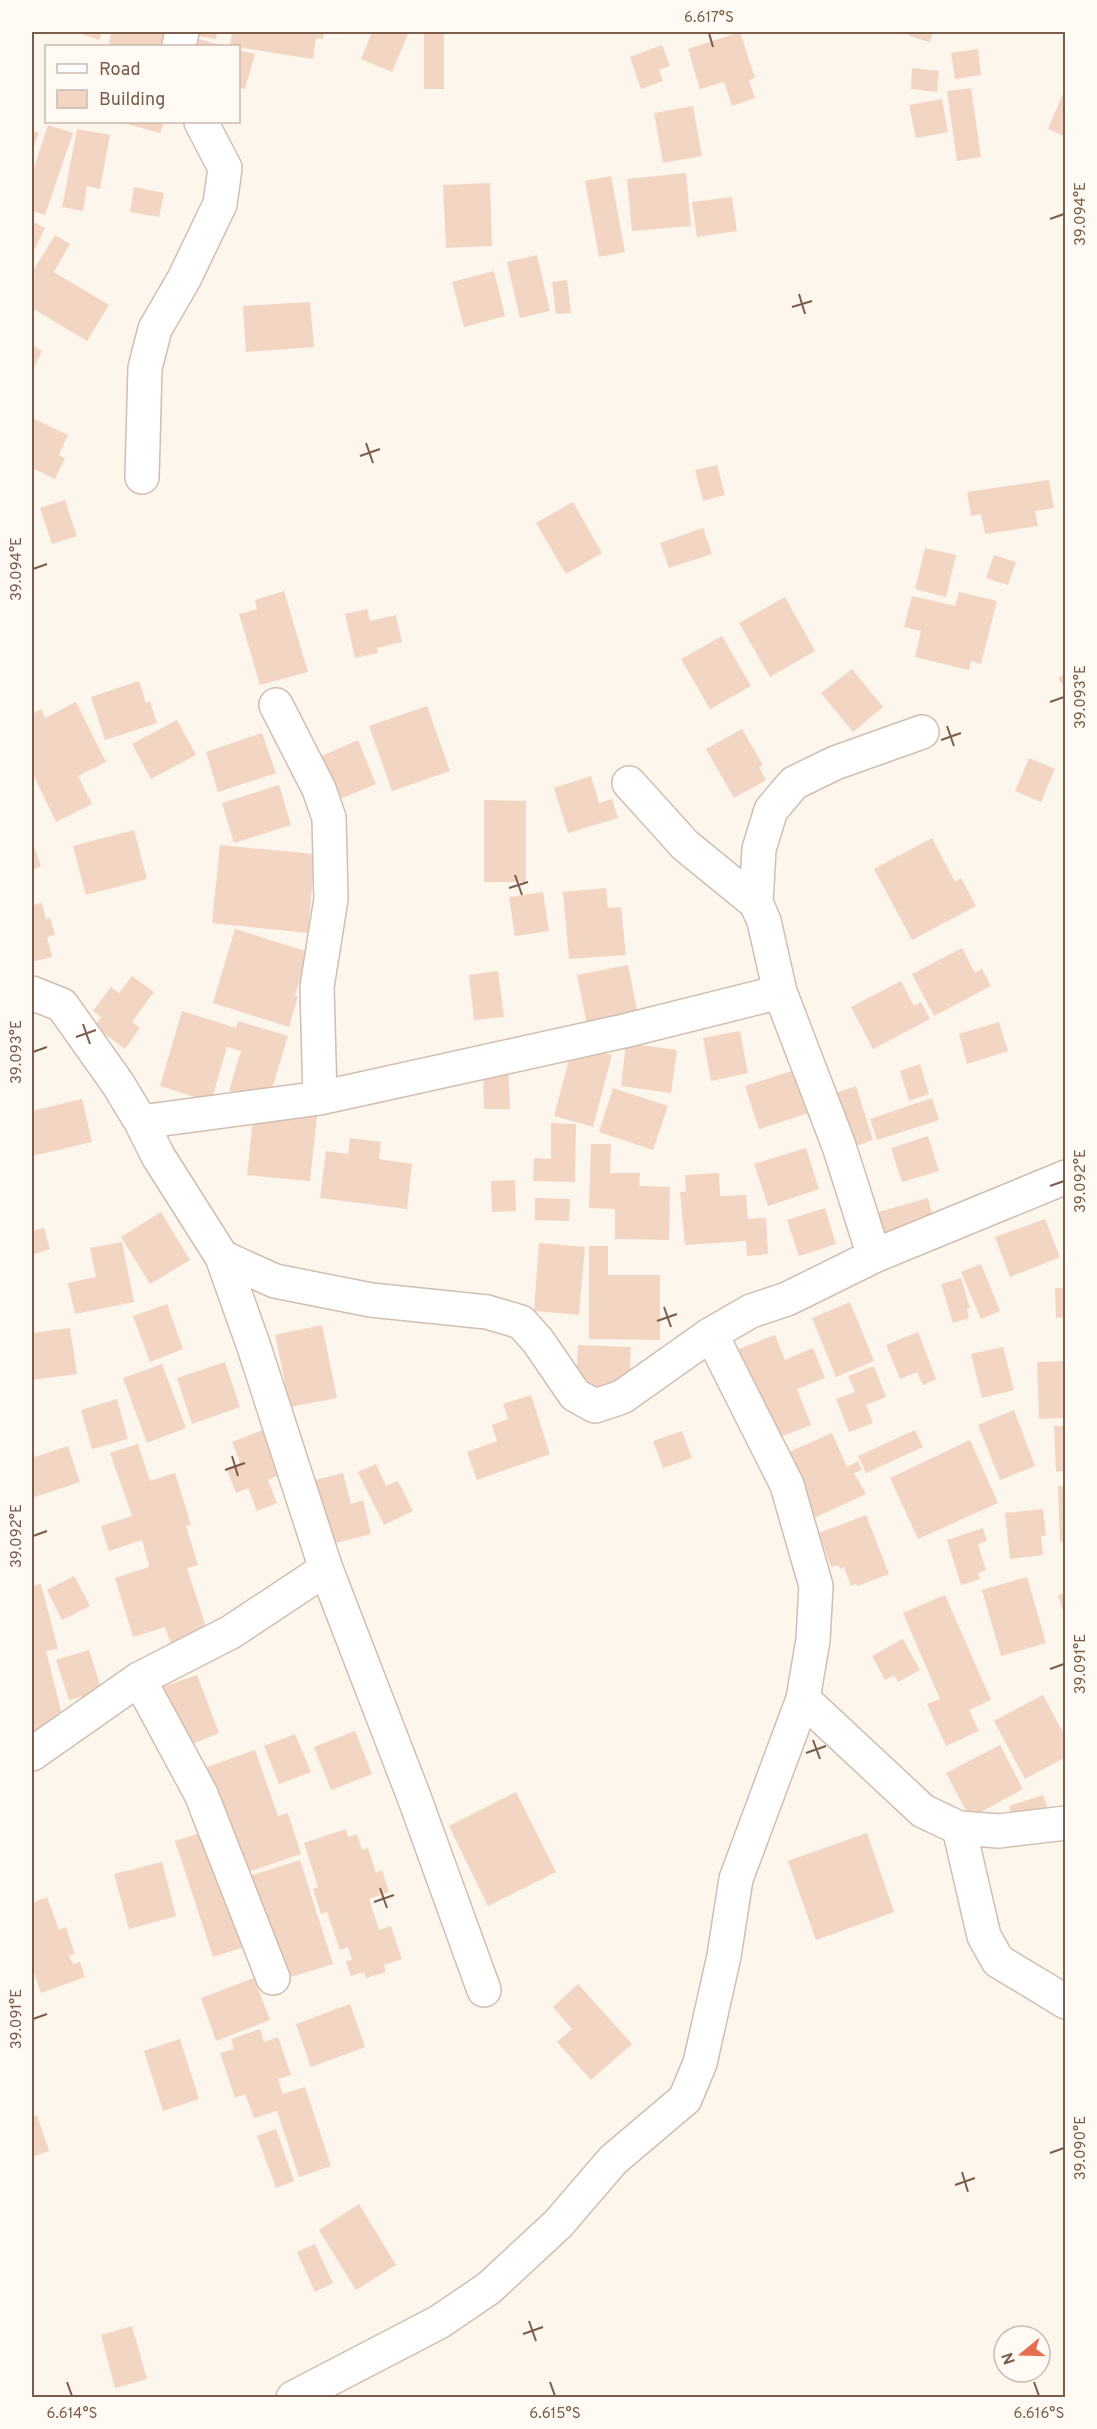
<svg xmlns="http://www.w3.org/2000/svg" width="1097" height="2429" font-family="Overpass,sans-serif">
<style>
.building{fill:#f3d5c3}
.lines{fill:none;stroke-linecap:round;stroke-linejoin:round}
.minor-casing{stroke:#d1beb0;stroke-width:36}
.minor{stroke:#fff;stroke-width:33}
.ticks{fill:none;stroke:#7a5c4d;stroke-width:2}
.neatline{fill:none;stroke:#7a5c4d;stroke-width:2}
.ticks-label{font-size:15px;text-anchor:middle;fill:#7a5c4d}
</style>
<rect width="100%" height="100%" fill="#fdf6ec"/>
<path class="building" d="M 75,32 L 102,32 L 99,40 Z
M 111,32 L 179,32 L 175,46 L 109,46 Z
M 191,32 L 217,32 L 216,39 L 190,35 Z
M 232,32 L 324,32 L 323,39 L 316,38 L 313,59 L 230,46 Z
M 372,32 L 409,32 L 392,72 L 361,59 Z
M 424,32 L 444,32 L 444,89 L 424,89 Z
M 740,32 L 755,78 L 749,80 L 755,98 L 732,106 L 724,82 L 700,89 L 688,49 Z
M 910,32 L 933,32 L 930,42 L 909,36 Z
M 191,37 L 224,46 L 188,46 Z
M 662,45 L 670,66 L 659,70 L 663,81 L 641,89 L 630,57 Z
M 978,49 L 981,75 L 955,79 L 951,53 Z
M 238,50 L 255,54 L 245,89 L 238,87 Z
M 912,68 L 939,71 L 937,92 L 911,89 Z
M 971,88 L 981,157 L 957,161 L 947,91 Z
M 1065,89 L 1066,89 L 1066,137 L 1048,129 Z
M 942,99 L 948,132 L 916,138 L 909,105 Z
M 693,106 L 702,156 L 663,163 L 654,113 Z
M 120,122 L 164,122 L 160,133 Z
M 48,125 L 73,133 L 45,215 L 32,211 L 32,174 Z
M 77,129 L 110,135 L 100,189 L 87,186 L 83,211 L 62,207 Z
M 32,130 L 39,133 L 32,150 Z
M 686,173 L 691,226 L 632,231 L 627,179 Z
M 611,176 L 625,252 L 599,257 L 585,181 Z
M 490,183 L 492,246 L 446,248 L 443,185 Z
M 134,187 L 164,193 L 159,217 L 130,212 Z
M 732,197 L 737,231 L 697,237 L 692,202 Z
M 32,221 L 45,228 L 32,255 Z
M 55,235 L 70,244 L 54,272 L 109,305 L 87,341 L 32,308 L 32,279 L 35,273 L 33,271 Z
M 537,255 L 550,311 L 520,318 L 507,262 Z
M 494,271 L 505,316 L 464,327 L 452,282 Z
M 567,280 L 571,313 L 556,314 L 552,282 Z
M 310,302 L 314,347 L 246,352 L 243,306 Z
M 32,345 L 42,351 L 32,371 Z
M 32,418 L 68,435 L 59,455 L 65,458 L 55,479 L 32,468 Z
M 717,465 L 725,495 L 703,501 L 695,470 Z
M 1049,480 L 1054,508 L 1035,511 L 1038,526 L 985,534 L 981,514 L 971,516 L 967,492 Z
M 65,500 L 77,536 L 52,544 L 40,508 Z
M 573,502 L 602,553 L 566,574 L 536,523 Z
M 703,528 L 712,554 L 669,568 L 660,543 Z
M 925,548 L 956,555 L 946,597 L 915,589 Z
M 994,555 L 1016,562 L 1008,585 L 986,578 Z
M 284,591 L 308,672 L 260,685 L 239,614 L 257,609 L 255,600 Z
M 959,592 L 997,601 L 981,664 L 971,661 L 969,670 L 915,657 L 921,631 L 904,627 L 912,596 L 955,606 Z
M 785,597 L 815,651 L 770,677 L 739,623 Z
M 367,609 L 370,621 L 396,615 L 402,642 L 377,648 L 378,653 L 355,658 L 345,614 Z
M 722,636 L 751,686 L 710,709 L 681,659 Z
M 852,669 L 883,707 L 853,732 L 821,693 Z
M 1066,673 L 1066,690 L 1058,678 Z
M 139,681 L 146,703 L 150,701 L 157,723 L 105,740 L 91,697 Z
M 76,702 L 106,762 L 78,776 L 92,804 L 56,822 L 32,772 L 32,714 L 41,709 L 45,718 Z
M 427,706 L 450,771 L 392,791 L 369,726 Z
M 177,720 L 196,755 L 151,779 L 132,744 Z
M 742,729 L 763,765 L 759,767 L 766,780 L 734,798 L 706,749 Z
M 262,733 L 276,773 L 218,792 L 206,752 Z
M 358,740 L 376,784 L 333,802 L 315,759 Z
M 1029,758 L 1055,769 L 1041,802 L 1015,791 Z
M 591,776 L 599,803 L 612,799 L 618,818 L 568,833 L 554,788 Z
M 279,785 L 291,825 L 234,843 L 222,803 Z
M 484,800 L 526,801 L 526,882 L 484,882 Z
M 134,830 L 147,879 L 86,895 L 73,846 Z
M 932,838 L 955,882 L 961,878 L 976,906 L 912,940 L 874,869 Z
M 32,841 L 41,866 L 32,870 Z
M 220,845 L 315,854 L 308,933 L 212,923 Z
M 606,888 L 608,908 L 621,907 L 626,955 L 569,959 L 563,892 Z
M 543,892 L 549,931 L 515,936 L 509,897 Z
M 42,903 L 46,919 L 50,918 L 55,935 L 47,937 L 52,957 L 32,962 L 32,905 Z
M 235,929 L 308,952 L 295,996 L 298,996 L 289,1027 L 213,1003 Z
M 962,948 L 975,973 L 982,969 L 991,986 L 934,1016 L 912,974 Z
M 628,965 L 638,1015 L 587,1025 L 577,975 Z
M 498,971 L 504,1017 L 474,1020 L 469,975 Z
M 132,976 L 154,992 L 132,1022 L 140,1028 L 125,1049 L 94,1026 L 101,1017 L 93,1011 L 111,987 L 119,993 Z
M 901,981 L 914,1006 L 921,1002 L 930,1019 L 873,1049 L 851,1007 Z
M 182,1011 L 236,1028 L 238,1021 L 288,1036 L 268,1102 L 229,1091 L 241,1051 L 227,1047 L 211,1102 L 160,1086 Z
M 999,1022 L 1008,1051 L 967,1064 L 959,1034 Z
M 740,1031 L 748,1073 L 711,1081 L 703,1038 Z
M 626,1043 L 677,1050 L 671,1093 L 621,1086 Z
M 573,1045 L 612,1055 L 593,1127 L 554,1116 Z
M 920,1064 L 929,1094 L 909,1101 L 900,1071 Z
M 508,1065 L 510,1109 L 484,1109 L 483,1066 Z
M 798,1069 L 812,1112 L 759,1129 L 745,1086 Z
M 856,1086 L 873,1140 L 853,1147 L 836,1093 Z
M 613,1088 L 668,1106 L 653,1150 L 599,1132 Z
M 932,1098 L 939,1120 L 877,1140 L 870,1119 Z
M 82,1099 L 92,1142 L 32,1156 L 32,1111 Z
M 254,1110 L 317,1116 L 310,1181 L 247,1175 Z
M 551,1123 L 576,1124 L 575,1182 L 533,1181 L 534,1158 L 551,1159 Z
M 928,1136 L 939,1171 L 902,1182 L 891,1148 Z
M 350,1138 L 381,1142 L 379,1159 L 412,1164 L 407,1209 L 320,1198 L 326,1151 L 348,1154 Z
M 591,1144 L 611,1144 L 610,1173 L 640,1173 L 639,1186 L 670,1187 L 669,1240 L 615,1239 L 615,1209 L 589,1208 Z
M 806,1148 L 819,1189 L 768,1206 L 754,1164 Z
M 719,1173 L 720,1196 L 746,1195 L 748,1219 L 766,1218 L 768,1254 L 747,1256 L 746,1241 L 685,1245 L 680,1192 L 686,1192 L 685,1175 Z
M 515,1180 L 516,1211 L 492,1212 L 491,1181 Z
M 535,1198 L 570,1199 L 569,1221 L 535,1220 Z
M 928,1198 L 934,1220 L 876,1236 L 871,1214 Z
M 825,1208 L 836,1244 L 799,1256 L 787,1220 Z
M 161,1212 L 190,1260 L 150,1284 L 121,1237 Z
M 1045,1219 L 1060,1257 L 1010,1277 L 995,1237 Z
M 44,1228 L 50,1249 L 32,1255 L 32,1231 Z
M 122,1242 L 134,1302 L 75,1314 L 68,1283 L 96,1277 L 90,1248 Z
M 539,1243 L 585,1247 L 579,1315 L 534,1311 Z
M 589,1246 L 608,1246 L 608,1275 L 660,1275 L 660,1340 L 589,1339 Z
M 981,1264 L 1000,1311 L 981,1319 L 961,1272 Z
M 961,1278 L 970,1308 L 967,1309 L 969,1318 L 953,1323 L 941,1284 Z
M 1055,1288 L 1066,1288 L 1066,1317 L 1056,1318 Z
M 850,1302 L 874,1361 L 836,1377 L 812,1318 Z
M 167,1304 L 183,1349 L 150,1362 L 133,1316 Z
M 322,1325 L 337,1398 L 290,1407 L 275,1335 Z
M 70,1328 L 77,1374 L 32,1380 L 32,1333 Z
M 918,1332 L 936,1379 L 923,1385 L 917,1372 L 900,1379 L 886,1345 Z
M 775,1335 L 785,1360 L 813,1348 L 825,1378 L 797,1389 L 811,1425 L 770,1441 L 734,1351 Z
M 578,1345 L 631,1347 L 629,1390 L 576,1387 Z
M 1003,1347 L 1014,1390 L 982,1398 L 971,1354 Z
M 1066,1361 L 1066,1418 L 1039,1419 L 1037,1362 Z
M 225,1362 L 240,1407 L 192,1424 L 177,1378 Z
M 162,1364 L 186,1428 L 147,1443 L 123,1378 Z
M 874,1366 L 886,1397 L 866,1405 L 873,1423 L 849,1432 L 836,1399 L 855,1392 L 848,1376 Z
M 531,1395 L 550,1454 L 477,1480 L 467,1452 L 497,1441 L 492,1425 L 508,1419 L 503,1404 Z
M 117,1399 L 128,1439 L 92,1449 L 81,1410 Z
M 1014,1410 L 1035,1466 L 1000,1480 L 978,1425 Z
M 272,1426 L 283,1456 L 272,1461 L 277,1476 L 268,1480 L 277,1503 L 257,1511 L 248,1488 L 236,1493 L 226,1468 L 240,1463 L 232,1442 Z
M 1054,1426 L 1066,1426 L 1066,1471 L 1056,1472 Z
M 915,1430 L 923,1447 L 866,1473 L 858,1456 Z
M 682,1431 L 692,1458 L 663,1468 L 653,1441 Z
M 832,1433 L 847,1467 L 858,1461 L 862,1470 L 854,1473 L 866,1494 L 812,1519 L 782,1455 Z
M 970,1440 L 998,1503 L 918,1539 L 890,1478 Z
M 138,1444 L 150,1481 L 175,1473 L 191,1525 L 186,1526 L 198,1565 L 187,1568 L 208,1633 L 171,1644 L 165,1627 L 133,1637 L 115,1578 L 149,1567 L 149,1565 L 142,1540 L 109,1551 L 101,1526 L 132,1516 L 110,1453 Z
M 68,1446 L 80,1482 L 32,1498 L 32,1458 Z
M 376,1464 L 386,1486 L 398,1481 L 413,1511 L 384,1525 L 358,1472 Z
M 343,1473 L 351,1504 L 363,1500 L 371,1534 L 328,1545 L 311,1481 Z
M 1058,1486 L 1066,1486 L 1066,1541 L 1060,1542 Z
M 1043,1509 L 1046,1536 L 1041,1536 L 1043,1555 L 1010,1559 L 1005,1513 Z
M 866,1515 L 889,1574 L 857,1586 L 856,1584 L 851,1586 L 844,1567 L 840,1569 L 839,1565 L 831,1567 L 819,1533 Z
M 983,1528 L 987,1541 L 978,1544 L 986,1570 L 978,1573 L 980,1579 L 961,1585 L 947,1540 Z
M 74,1576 L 90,1606 L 62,1620 L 47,1590 Z
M 1027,1577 L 1046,1643 L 1001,1656 L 982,1590 Z
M 41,1584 L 58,1649 L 46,1651 L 64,1723 L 32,1731 L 32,1586 Z
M 1066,1592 L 1066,1618 L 1065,1618 L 1058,1595 Z
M 945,1595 L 991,1700 L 969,1710 L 979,1731 L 946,1746 L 927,1704 L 940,1699 L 903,1613 Z
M 903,1639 L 920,1670 L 898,1682 L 894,1675 L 885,1680 L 872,1656 Z
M 89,1650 L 102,1691 L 69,1700 L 56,1660 Z
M 197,1675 L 219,1733 L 185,1747 L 162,1687 Z
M 1043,1695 L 1066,1738 L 1066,1757 L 1025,1779 L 994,1721 Z
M 355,1731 L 372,1774 L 331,1790 L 314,1747 Z
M 295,1734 L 311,1772 L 279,1784 L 264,1746 Z
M 1000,1745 L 1023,1789 L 970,1818 L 946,1773 Z
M 255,1750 L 278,1816 L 288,1813 L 301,1854 L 242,1874 L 207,1767 Z
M 516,1792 L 556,1872 L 488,1906 L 449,1826 Z
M 1043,1795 L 1048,1809 L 1014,1820 L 1009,1806 Z
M 346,1829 L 348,1837 L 357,1834 L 362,1850 L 368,1848 L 376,1873 L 382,1870 L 389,1892 L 369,1899 L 379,1930 L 391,1926 L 402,1959 L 384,1965 L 386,1972 L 366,1978 L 364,1972 L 351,1976 L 346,1961 L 352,1960 L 348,1947 L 340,1950 L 327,1912 L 321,1914 L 313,1889 L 318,1887 L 304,1843 Z
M 209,1830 L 247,1946 L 213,1957 L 175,1841 Z
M 867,1833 L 894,1912 L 816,1940 L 788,1861 Z
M 300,1860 L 333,1964 L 281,1980 L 249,1876 Z
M 162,1862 L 176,1916 L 129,1929 L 114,1874 Z
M 47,1897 L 59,1930 L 66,1927 L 75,1954 L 69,1956 L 73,1964 L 80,1962 L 85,1977 L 41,1993 L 34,1973 L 32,1973 L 32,1903 Z
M 254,1978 L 270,2020 L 216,2041 L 201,1998 Z
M 578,1984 L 632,2044 L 591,2080 L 557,2042 L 572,2029 L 553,2007 Z
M 350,2004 L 365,2047 L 311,2067 L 296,2024 Z
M 260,2029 L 264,2042 L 278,2037 L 291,2075 L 278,2079 L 283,2094 L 305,2087 L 331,2166 L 299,2177 L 277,2111 L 254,2118 L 245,2094 L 235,2098 L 220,2053 L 234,2049 L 231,2039 Z
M 180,2039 L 199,2099 L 163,2111 L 144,2051 Z
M 37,2115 L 49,2151 L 32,2157 L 32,2117 Z
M 276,2129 L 294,2181 L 276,2188 L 257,2136 Z
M 359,2204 L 396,2265 L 356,2290 L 319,2230 Z
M 315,2244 L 333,2283 L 315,2292 L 297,2252 Z
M 132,2326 L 147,2379 L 115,2388 L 101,2335 Z"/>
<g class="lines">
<g class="minor-casing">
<path id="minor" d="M 179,46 L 182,32
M 142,477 L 145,368 L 155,329 L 184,279 L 220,204 L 225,168 L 201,122
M 276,705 L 319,789 L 329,818 L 331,899 L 317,987 L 320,1098
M 629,783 L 685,845 L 756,903 L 764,921 L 780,992 L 839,1146 L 874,1256
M 756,903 L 759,849 L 771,810 L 794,783 L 835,763 L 922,732
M 32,993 L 62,1005 L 118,1084 L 141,1122 L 158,1156 L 222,1257 L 275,1281 L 371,1300 L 487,1312 L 521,1322 L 538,1341 L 575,1395 L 595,1406 L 622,1397 L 711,1334 L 751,1311 L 787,1299 L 874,1256 L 1066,1177
M 141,1122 L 320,1098 L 624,1031 L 780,992
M 222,1257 L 254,1347 L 326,1569 L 414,1797 L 484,1990
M 139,1679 L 201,1794 L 273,1978
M 803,1699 L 923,1811 L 959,1828 L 999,1831 L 1066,1823
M 32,1754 L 139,1679 L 231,1632 L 326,1569
M 959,1828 L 984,1936 L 998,1961 L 1066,2002
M 293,2398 L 439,2322 L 489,2288 L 558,2224 L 613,2160 L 685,2099 L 700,2063 L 724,1956 L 736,1879 L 803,1699 L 813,1640 L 816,1586 L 787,1485 L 711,1334"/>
</g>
<use href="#minor" class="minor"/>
</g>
<path class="ticks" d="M 709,33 L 713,47M 1050,219 L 1064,214M 799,294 L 805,314M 792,307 L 812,301M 366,443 L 373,463M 360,456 L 380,449M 33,569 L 47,564M 1050,702 L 1064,697M 947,726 L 954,746M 941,740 L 961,733M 515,875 L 522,895M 509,888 L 528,882M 83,1024 L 90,1044M 76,1037 L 96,1030M 33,1052 L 47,1047M 1050,1186 L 1064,1181M 664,1307 L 671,1327M 657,1321 L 677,1314M 232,1456 L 238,1476M 225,1470 L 245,1463M 33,1536 L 47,1531M 1050,1669 L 1064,1664M 813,1740 L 820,1759M 806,1753 L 826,1746M 380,1888 L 387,1908M 374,1902 L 394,1895M 33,2019 L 47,2014M 1050,2153 L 1064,2148M 962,2172 L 968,2192M 955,2185 L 975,2178M 529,2321 L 536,2341M 523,2334 L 543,2327M 67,2382 L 72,2396M 550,2382 L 555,2396M 1034,2382 L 1039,2396"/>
<rect width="1097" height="2429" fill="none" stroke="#fffaf3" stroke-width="66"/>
<rect x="45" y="45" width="195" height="78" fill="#fffaf3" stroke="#cabbb1" stroke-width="1.5"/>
<rect x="57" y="64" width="30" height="9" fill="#ffffff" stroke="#cabbb1" stroke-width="1.5"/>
<text x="99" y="75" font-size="18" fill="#7a5c4d">Road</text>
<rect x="57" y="90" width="30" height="18" fill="#f3d5c3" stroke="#cabbb1" stroke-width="1.5"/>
<text x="99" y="105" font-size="18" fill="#7a5c4d">Building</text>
<g transform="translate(1022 2354) rotate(251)"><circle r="28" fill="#fffaf3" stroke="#cabbb1" stroke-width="1.5"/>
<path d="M0-4.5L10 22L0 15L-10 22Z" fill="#e76f51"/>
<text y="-9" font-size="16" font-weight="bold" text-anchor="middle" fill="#7a5c4d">N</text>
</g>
<rect x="33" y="33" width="1031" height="2363" class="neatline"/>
<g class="ticks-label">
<text x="709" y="22">6.617°S</text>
<text transform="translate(1080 214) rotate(-90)" y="5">39.094°E</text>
<text transform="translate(16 569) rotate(-90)" y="5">39.094°E</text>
<text transform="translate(1080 697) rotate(-90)" y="5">39.093°E</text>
<text transform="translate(16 1052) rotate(-90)" y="5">39.093°E</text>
<text transform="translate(1080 1181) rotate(-90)" y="5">39.092°E</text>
<text transform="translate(16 1536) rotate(-90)" y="5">39.092°E</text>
<text transform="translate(1080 1664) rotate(-90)" y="5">39.091°E</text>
<text transform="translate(16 2019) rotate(-90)" y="5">39.091°E</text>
<text transform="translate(1080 2148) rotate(-90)" y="5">39.090°E</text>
<text x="72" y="2418">6.614°S</text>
<text x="555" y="2418">6.615°S</text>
<text x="1039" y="2418">6.616°S</text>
</g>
</svg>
